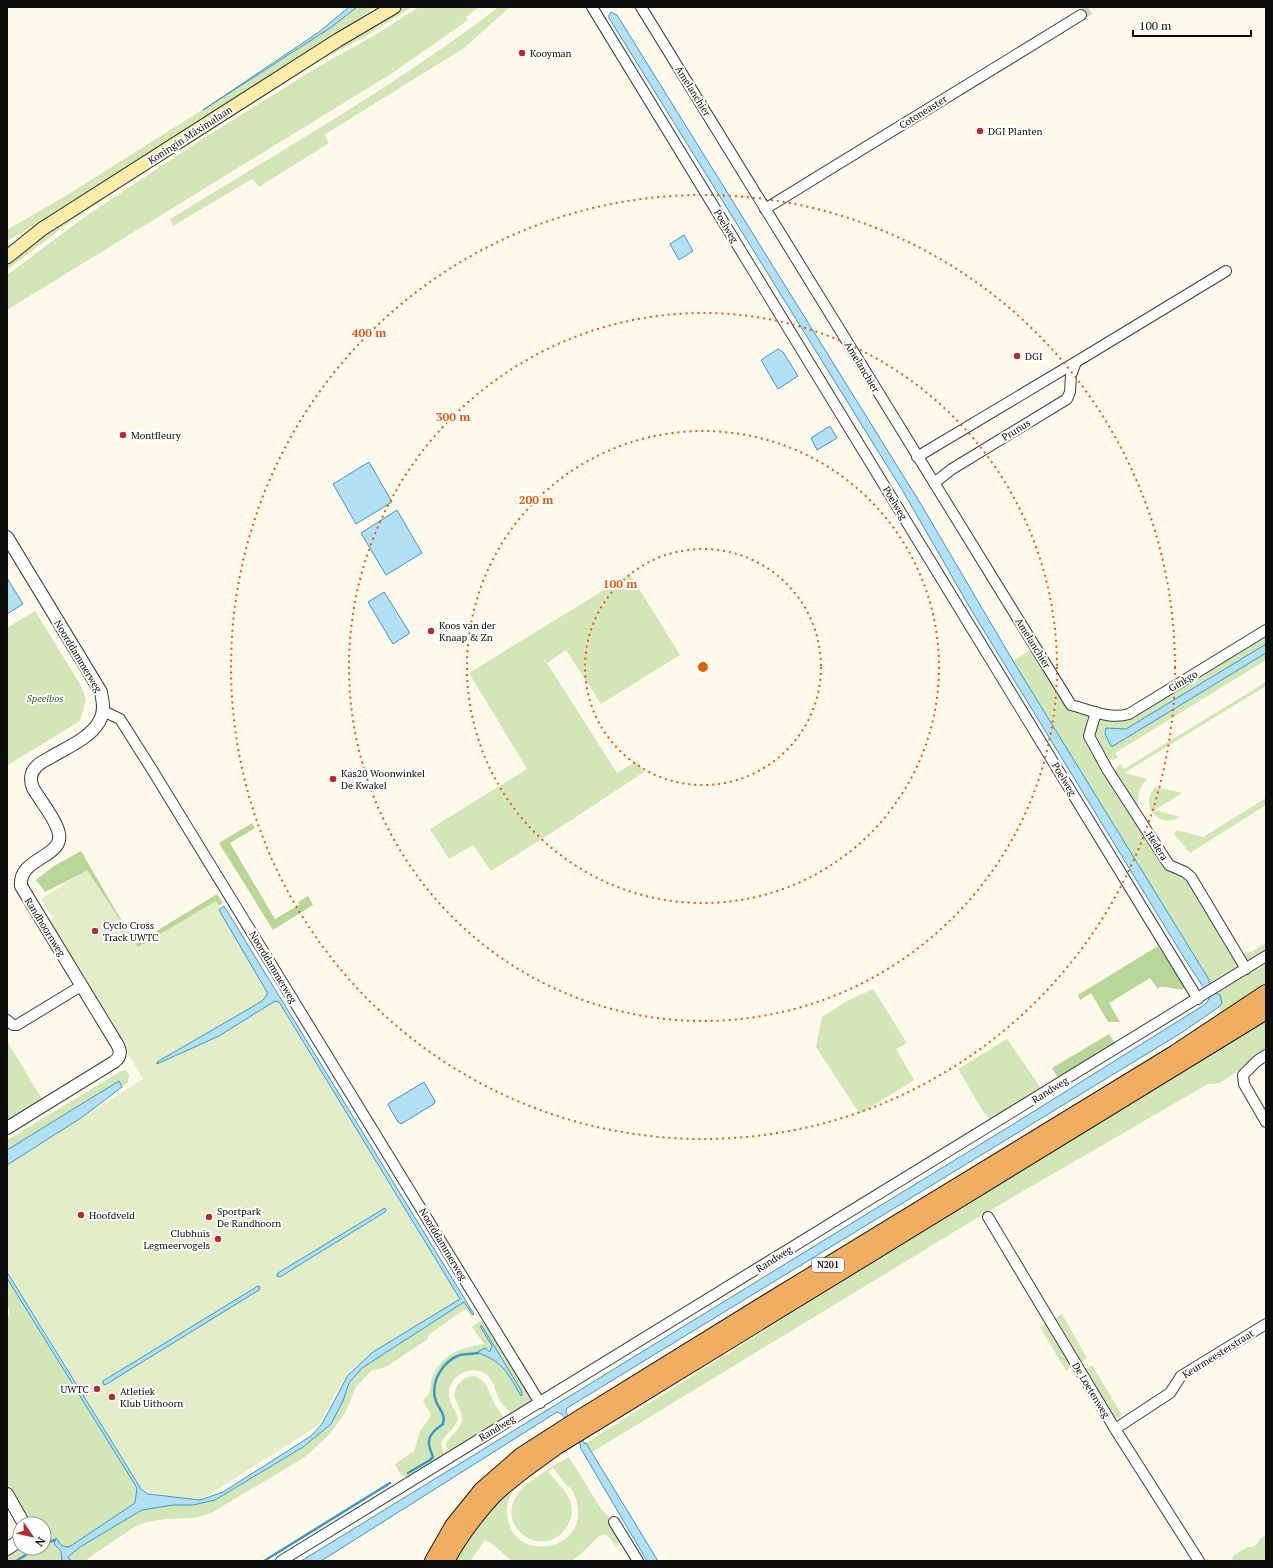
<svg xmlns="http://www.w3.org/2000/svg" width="1273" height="1568" font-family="'PT Serif',serif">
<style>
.green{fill:#d2e6b7}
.forest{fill:#b7d697}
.pitch{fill:#e3eec8}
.water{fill:#b2dff2;stroke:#3d98c6}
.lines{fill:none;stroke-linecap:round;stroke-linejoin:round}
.stream{stroke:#3d98c6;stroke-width:2.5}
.minor-tunnel{stroke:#dad5c9;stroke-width:10;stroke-dasharray:10 5;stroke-linecap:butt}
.minor-casing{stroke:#3e3e3e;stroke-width:12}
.tertiary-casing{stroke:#3e3e3e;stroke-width:14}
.secondary-casing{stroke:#2d2d2d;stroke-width:15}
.trunk-casing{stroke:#1c1c1c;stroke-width:18}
.minor{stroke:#fff;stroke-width:10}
.tertiary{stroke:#fff;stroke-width:12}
.secondary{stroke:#fbeda9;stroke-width:13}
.trunk{stroke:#efae61;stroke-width:16}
.ring{fill:none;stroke:#e8590c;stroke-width:2;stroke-dasharray:2 4}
.poi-dot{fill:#b42b3a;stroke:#fff;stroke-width:1.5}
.labels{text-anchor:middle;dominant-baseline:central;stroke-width:4;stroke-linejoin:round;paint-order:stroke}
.shield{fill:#fff;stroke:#545454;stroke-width:1}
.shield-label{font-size:9px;font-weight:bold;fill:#0b0b0b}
.poi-label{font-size:10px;fill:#0b0b0b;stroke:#fff;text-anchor:start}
.street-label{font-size:10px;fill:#0b0b0b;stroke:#fff}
.park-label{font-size:10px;font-style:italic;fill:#315f20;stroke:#fff}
.centre{fill:#e8590c;stroke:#fff;stroke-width:2}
.ring-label{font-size:12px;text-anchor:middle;font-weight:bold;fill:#e8590c;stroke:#fff;stroke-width:4;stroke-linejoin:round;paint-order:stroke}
</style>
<rect width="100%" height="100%" fill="#fef9eb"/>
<path class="green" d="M 357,7 L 375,7 L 329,40 L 53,215 L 7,241 L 7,230 L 72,192 L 202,110 L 203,110 L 330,28 Z
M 401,7 L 412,7 L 366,36 L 323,59 L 135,178 L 63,227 L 7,270 L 7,260 L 65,220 Z
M 419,7 L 479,7 L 466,17 L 468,20 L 394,72 L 7,310 L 7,275 L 86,216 L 199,141 L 316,68 L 375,35 Z
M 499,7 L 510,7 L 464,48 L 324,135 L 329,143 L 259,187 L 252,179 L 173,226 L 170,219 C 281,151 395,86 499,7 Z
M 630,574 L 680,655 L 601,704 L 566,650 L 547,663 L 617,773 L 637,761 L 644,772 L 570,821 L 491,871 L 473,845 L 449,859 L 430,829 L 527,769 L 469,673 Z
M 35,611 L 80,684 L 86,699 L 80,721 L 8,765 L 7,628 Z
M 1266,635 L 1266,644 L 1126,729 L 1106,728 L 1105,734 L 1111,746 L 1113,746 L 1266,653 L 1266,660 L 1115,753 L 1118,758 L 1112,760 L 1107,757 L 1094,734 L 1098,719 C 1108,715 1118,725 1129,720 Z
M 1031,650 L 1066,706 C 1073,712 1082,711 1088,716 L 1086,739 L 1161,861 C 1167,870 1179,872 1187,879 L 1239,966 L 1237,968 L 1238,970 L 1210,985 L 1208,978 L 1013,661 Z
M 1266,682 L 1266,686 L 1124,773 L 1148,779 C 1136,790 1139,795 1138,809 L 1116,773 C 1115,769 1117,766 1121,764 L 1124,769 Z
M 1156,787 L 1182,793 L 1155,810 L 1180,817 C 1158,830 1138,804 1156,787 Z
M 1266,798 L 1266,805 L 1190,853 L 1174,834 L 1177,830 L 1203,837 Z
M 1266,943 L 1266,952 L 1249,962 L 1243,954 L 1249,951 L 1251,952 Z
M 1266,959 L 1266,987 L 1222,1012 L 1219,1007 L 1222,1005 L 1219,994 L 1214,992 Z
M 873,989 L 907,1043 L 896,1049 L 914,1080 L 860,1114 L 816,1047 L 822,1017 L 849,1000 Z
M 1266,1017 L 1266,1051 L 1244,1065 L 1238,1071 L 1220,1083 L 1208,1084 L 982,1215 L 592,1452 L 586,1443 L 1143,1092 L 1169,1080 L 1192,1066 L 1213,1049 Z
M 1007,1039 L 1041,1088 L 990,1119 L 984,1113 L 958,1069 Z
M 7,1041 L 42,1099 L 7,1120 Z
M 125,1070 L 129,1075 L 128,1082 L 122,1087 L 119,1081 L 7,1150 L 7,1140 L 121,1071 Z
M 7,1278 L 137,1488 L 135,1503 L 69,1548 L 62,1547 L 55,1539 L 54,1544 L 61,1552 L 62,1561 L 7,1561 L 7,1555 L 20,1547 L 20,1548 L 44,1548 L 44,1524 L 28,1524 L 28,1519 L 7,1485 L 7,1322 L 10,1312 L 7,1303 Z
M 464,1302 L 473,1315 L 472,1318 L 466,1309 L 464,1310 L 428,1335 L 428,1339 L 386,1367 L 371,1371 L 356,1387 L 345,1413 L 329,1435 L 305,1457 L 211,1513 L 194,1518 L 166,1519 L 147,1522 L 136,1526 L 87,1559 L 88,1561 L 71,1561 L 68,1557 L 80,1547 L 143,1510 L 173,1505 L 193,1505 L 215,1500 L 303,1447 L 331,1424 L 343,1401 L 350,1383 L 362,1368 Z
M 1062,1314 L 1087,1358 L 1082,1362 L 1056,1318 Z
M 482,1321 L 486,1322 L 531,1394 L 530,1403 L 450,1453 C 449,1451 446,1447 446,1445 C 446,1438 461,1432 462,1419 C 462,1411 456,1403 454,1395 C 456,1384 462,1377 474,1376 C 486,1379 489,1391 493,1401 C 496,1407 500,1412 504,1418 L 511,1414 C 507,1409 502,1404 499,1399 C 495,1392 495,1383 489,1377 C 474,1362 449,1374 449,1394 C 449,1402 455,1410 458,1417 C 455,1431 445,1433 441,1444 L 445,1455 L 407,1478 C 400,1476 398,1470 395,1464 L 414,1451 L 420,1431 L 429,1419 L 431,1414 L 423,1401 C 425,1398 427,1397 429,1394 C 431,1389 430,1383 432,1378 C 441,1354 460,1348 484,1344 L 472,1327 L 478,1322 Z
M 1047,1323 L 1073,1366 L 1066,1371 L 1040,1327 Z
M 1092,1365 L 1122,1415 L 1115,1419 L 1086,1370 Z
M 569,1457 L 600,1507 L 613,1523 L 620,1539 L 617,1547 L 606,1534 L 599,1536 L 586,1549 L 572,1561 L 512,1561 C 502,1554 496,1545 485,1540 L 470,1561 L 454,1561 L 482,1520 L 498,1503 L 517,1486 C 508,1497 505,1507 508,1520 C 518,1568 603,1547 571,1488 L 568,1487 L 553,1468 L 548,1472 C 555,1480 564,1489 569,1498 C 573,1508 573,1519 566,1528 C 543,1561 495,1527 517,1495 C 526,1482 554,1465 569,1457 Z
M 1266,1535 L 1266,1561 L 1232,1561 L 1233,1556 L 1247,1547 L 1253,1547 L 1256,1545 L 1260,1539 Z"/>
<path class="forest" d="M 252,823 L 255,828 L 230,843 L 275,919 L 299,905 L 298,902 L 308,896 L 313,905 L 273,930 L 219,843 Z
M 81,851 L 134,942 L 137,943 L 217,894 L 223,903 L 147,947 L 137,951 L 87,871 L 45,892 L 36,880 L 54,866 Z
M 1158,946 L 1185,988 C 1176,992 1169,985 1160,987 L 1158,989 L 1150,978 L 1109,1003 L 1120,1022 L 1108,1022 L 1091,993 L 1080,1000 L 1078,995 Z
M 1109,1034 L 1115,1043 L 1058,1078 L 1052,1068 Z"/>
<path class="pitch" d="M 87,870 L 138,947 L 216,901 L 460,1299 L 373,1352 L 347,1373 L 319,1425 L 202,1499 L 171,1497 L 152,1493 L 141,1488 L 7,1270 L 7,1165 L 143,1079 L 49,921 L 53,918 L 41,899 Z"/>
<path class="water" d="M 349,7 L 357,7 L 330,28 L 203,110 L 319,32 Z
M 611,12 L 617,15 L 922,506 L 1013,661 L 1208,978 L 1210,985 L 1215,993 L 1220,995 L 1222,1003 L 1219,1007 L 1181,1033 L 567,1408 L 566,1412 L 568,1416 L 565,1418 L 562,1414 L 557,1412 L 321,1561 L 301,1561 L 1020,1120 L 1204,1005 L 1207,1002 L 1210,997 L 1186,961 L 970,608 L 904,493 L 609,18 L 609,15 Z
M 684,235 L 693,251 L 679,260 L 670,244 Z
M 778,349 L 783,352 L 798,376 L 778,389 L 761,360 Z
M 830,426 L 837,438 L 817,450 L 811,438 Z
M 369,462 L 392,502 L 356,524 L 333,484 Z
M 397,510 L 422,553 L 386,575 L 361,533 Z
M 7,578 L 23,604 L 7,614 Z
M 384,592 L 410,633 L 393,644 L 368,602 Z
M 1266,644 L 1266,653 L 1113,746 L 1111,746 L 1105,734 L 1106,728 L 1126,729 Z
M 224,906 L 474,1314 L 473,1315 L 464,1302 L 362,1368 L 349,1383 L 343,1401 L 331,1424 L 303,1447 L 215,1500 L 193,1505 L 173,1505 L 142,1510 L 80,1547 L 68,1557 L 71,1561 L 62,1561 L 61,1551 L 54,1544 L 56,1538 L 62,1546 L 69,1547 L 135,1503 L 137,1488 L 7,1278 L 7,1272 L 141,1489 L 148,1494 L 200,1500 L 223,1492 L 311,1436 L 322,1424 L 348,1375 L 373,1352 L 460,1299 L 279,1002 L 275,1001 L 219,1036 L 157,1064 L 157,1062 L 252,1007 L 263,1000 L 267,995 L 267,992 L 219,910 Z
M 119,1081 L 122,1087 L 81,1118 L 7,1165 L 7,1150 Z
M 424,1082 L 435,1101 L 434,1104 L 401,1124 L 398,1122 L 388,1105 L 389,1103 Z
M 385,1208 L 386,1210 L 385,1212 L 280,1277 L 277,1276 L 278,1273 Z
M 258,1286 L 260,1287 L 259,1290 L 105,1385 L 103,1384 L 103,1381 Z
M 480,1326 L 482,1326 L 521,1390 L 522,1395 L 521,1396 C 508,1374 504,1362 478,1353 L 479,1351 L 485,1348 L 490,1352 L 492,1346 Z
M 582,1439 L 585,1444 L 586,1443 L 658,1561 L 647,1561 L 580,1447 L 581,1446 L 579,1441 Z"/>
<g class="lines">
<path class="stream" d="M 408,1473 L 430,1460 L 433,1457 C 432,1453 429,1448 429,1444 C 428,1435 436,1429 443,1424 C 446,1411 437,1409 435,1398 C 431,1381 443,1361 460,1355 C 465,1354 472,1354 478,1353
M 44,1544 L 55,1540
M 16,1561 L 37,1548
M 264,1561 L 390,1483"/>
<path class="minor-tunnel" d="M 1081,15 L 1094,7"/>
<g class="minor-casing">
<path id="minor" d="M 592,7 L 1198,999
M 641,7 L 1071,705 C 1090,710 1110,720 1129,714 L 1266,630
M 765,209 L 1081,15
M 917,457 L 1076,362 L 1226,271
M 934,483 L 952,469 L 1067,399 L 1070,392 L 1071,375 L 1076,362
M 103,711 L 120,719 L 151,768 L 540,1403
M 1096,712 L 1089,736 L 1107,769 L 1169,865 L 1185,872 L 1191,877 L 1246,969
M 7,1020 L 13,1025 L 17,1025 L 81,986
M 1266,1055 L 1257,1061 L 1243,1075 L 1244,1084 L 1266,1122
M 988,1217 L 1115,1429 L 1199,1561
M 1115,1429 L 1170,1393 L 1181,1376 L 1266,1324
M 614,1522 L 638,1561
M 281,1561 L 1266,956"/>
</g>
<g class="tertiary-casing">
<path id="tertiary" d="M 7,537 L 101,692 C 103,702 105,712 99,722 C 90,738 66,748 51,757 C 46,760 39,763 36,767 C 30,773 30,781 33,788 C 41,802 53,815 58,830 C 68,858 18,856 21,886 L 117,1044 C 121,1051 121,1057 114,1062 L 7,1128
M 7,1494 L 24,1524
M 7,1549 L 20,1540"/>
</g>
<g class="secondary-casing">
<path id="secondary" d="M 7,257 L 42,229 L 338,40 L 394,7"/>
</g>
<g class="trunk-casing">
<path id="trunk" d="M 433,1561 L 453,1526 L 482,1490 L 521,1456 L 577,1420 L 768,1302 L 1174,1054 L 1266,993
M 446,1561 C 457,1540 475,1516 491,1498 C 509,1479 535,1462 557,1446 L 1266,1011"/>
</g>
<use href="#minor" class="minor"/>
<use href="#tertiary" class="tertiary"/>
<use href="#secondary" class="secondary"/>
<use href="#trunk" class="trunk"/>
</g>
<g class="ring">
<circle cx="703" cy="667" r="118"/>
<circle cx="703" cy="667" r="236"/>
<circle cx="703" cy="667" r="354"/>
<circle cx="703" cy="667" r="472"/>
</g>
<g class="poi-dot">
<circle cx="522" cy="53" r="4"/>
<circle cx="980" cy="131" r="4"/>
<circle cx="1017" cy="356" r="4"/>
<circle cx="123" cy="435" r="4"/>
<circle cx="431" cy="631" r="4"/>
<circle cx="333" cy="779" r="4"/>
<circle cx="95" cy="931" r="4"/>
<circle cx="81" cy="1215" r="4"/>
<circle cx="209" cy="1217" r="4"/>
<circle cx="218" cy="1239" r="4"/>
<circle cx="97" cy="1389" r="4"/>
<circle cx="112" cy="1397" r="4"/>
</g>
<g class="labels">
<rect class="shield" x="812" y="1258" width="32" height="14" rx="3"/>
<g class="shield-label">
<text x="828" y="1265">N201</text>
</g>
<g class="poi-label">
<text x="530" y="53">Kooyman</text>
<text x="988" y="131">DGI Planten</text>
<text x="1025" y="356">DGI</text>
<text x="131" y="435">Montfleury</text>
<text x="439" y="625">Koos van der<tspan x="439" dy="12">Knaap &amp; Zn</tspan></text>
<text x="341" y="773">Kas20 Woonwinkel<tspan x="341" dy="12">De Kwakel</tspan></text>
<text x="103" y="925">Cyclo Cross<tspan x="103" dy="12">Track UWTC</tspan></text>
<text x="217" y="1211">Sportpark<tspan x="217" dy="12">De Randhoorn</tspan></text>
<text x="89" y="1215">Hoofdveld</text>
<text x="210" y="1233" text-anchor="end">Clubhuis<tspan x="210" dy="12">Legmeervogels</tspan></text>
<text x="89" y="1389" text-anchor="end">UWTC</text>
<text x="120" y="1391">Atletiek<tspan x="120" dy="12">Klub Uithoorn</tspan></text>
</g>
<g class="street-label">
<text transform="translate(693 91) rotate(58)">Amelanchier</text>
<text transform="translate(923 112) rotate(-32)">Cotoneaster</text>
<text transform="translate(190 135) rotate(-33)">Koningin Máximalaan</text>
<text transform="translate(726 226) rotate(59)">Poelweg</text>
<text transform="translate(862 367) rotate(59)">Amelanchier</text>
<text transform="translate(1016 430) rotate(-32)">Prunus</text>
<text transform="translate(895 503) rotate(59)">Poelweg</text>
<text transform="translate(1033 643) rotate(58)">Amelanchier</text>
<text transform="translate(78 656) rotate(59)">Noorddammerweg</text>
<text transform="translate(1183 681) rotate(-31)">Ginkgo</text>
<text transform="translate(1064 779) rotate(59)">Poelweg</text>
<text transform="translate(1157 846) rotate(58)">Hedera</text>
<text transform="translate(45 927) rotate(58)">Randhoornweg</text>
<text transform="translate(273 967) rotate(59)">Noorddammerweg</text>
<text transform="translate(1050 1090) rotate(-32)">Randweg</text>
<text transform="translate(443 1244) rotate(59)">Noorddammerweg</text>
<text transform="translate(774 1259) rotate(-32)">Randweg</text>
<text transform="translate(1218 1354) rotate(-32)">Keurmeesterstraat</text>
<text transform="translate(1091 1390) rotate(59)">De Loetenweg</text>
<text transform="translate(497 1428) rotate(-31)">Randweg</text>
</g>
<g class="park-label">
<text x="45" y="698">Speelbos</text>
</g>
</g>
<circle cx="703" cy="667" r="6" class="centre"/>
<g class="ring-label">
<text x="369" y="337">400 m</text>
<text x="453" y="421">300 m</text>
<text x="536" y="504">200 m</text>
<text x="620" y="588">100 m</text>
</g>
<rect width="1273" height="1568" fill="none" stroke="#0b0b0b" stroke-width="16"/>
<g transform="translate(32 1536) rotate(124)"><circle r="19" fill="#ffffff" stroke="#9d9d9d"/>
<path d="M0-3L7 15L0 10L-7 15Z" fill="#b42b3a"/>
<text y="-6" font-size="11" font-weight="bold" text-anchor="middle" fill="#0b0b0b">N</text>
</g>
<path d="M1133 30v6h118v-6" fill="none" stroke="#0b0b0b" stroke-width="2"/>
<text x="1139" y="30" font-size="12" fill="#0b0b0b" stroke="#ffffff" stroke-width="3" paint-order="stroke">100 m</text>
</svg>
